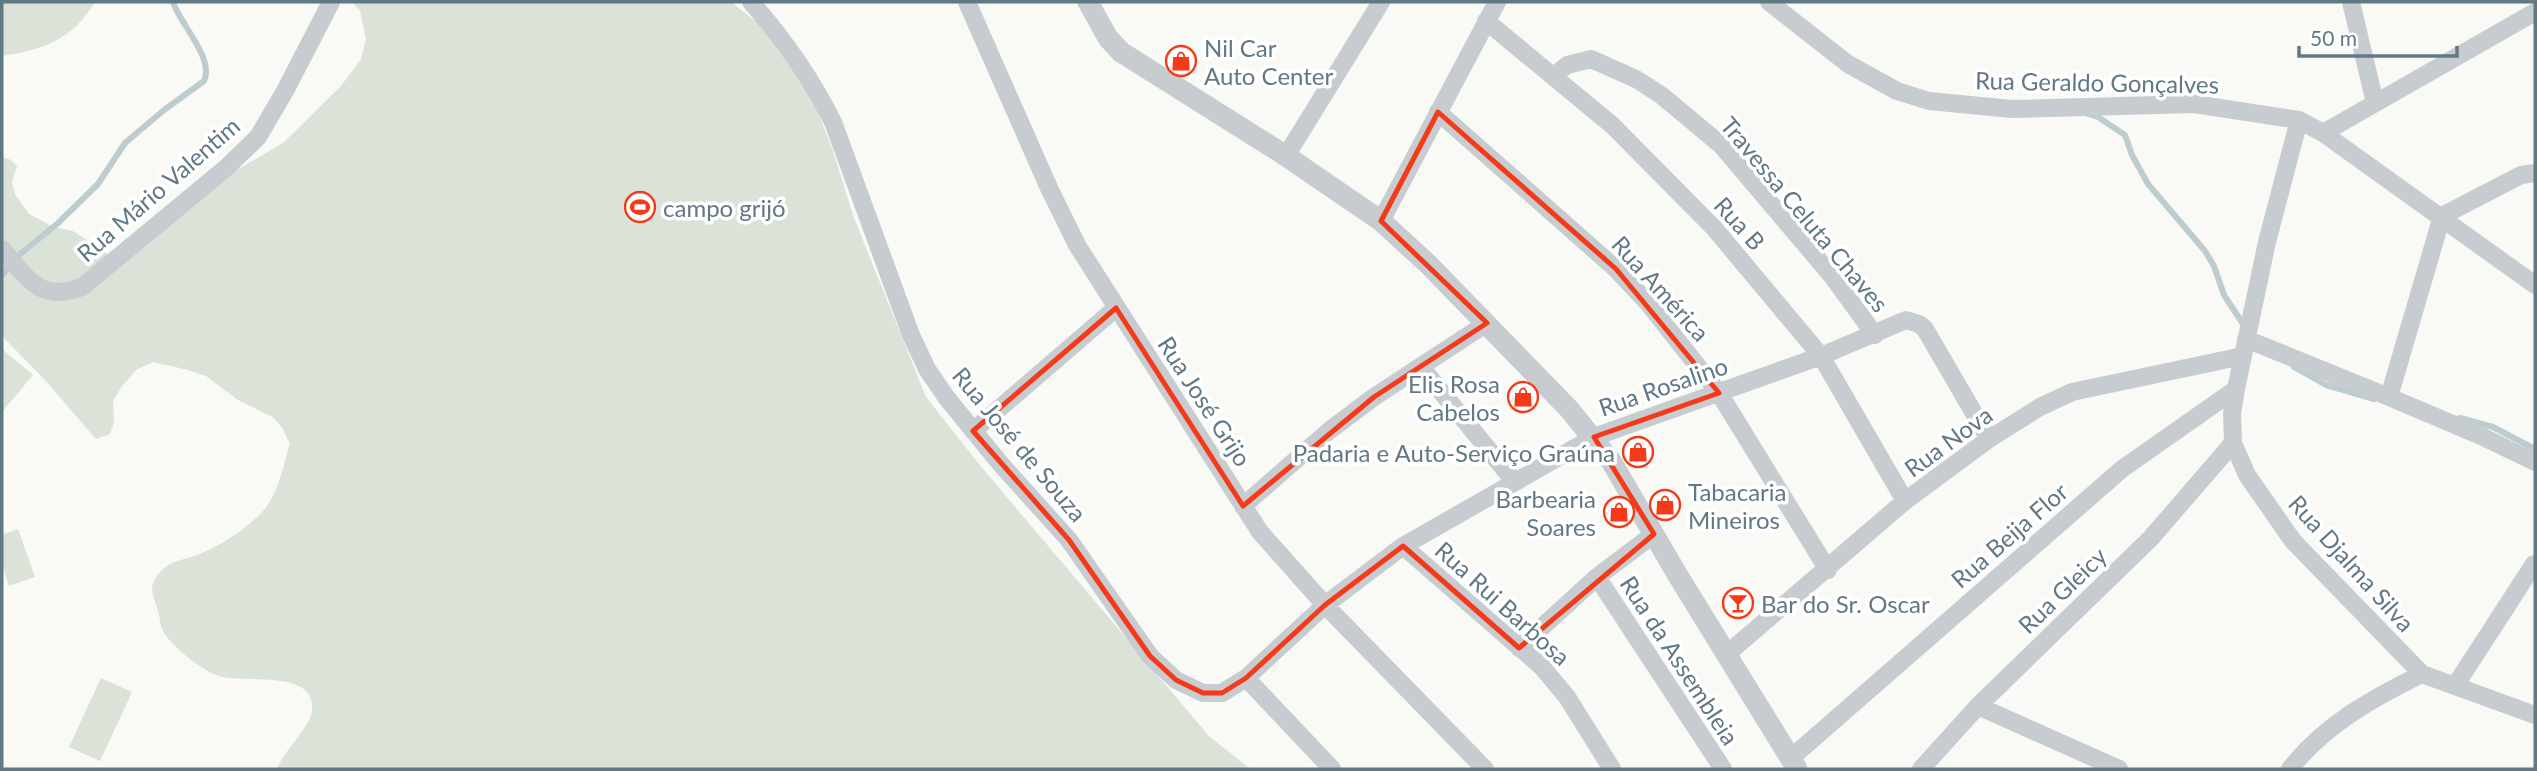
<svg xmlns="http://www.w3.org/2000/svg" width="2537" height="771" font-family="Lato,sans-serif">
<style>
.green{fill:#dbe2d7}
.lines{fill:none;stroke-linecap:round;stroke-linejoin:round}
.stream{stroke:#bdcccf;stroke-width:6}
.minor{stroke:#c6cccf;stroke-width:18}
.tertiary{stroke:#c6cccf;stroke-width:21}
.marked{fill:none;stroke:#f53a1a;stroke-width:5;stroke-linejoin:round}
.labels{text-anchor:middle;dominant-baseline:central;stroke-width:7;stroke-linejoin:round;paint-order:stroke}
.poi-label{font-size:24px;fill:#617885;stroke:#fff;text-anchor:start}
.street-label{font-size:24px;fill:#617885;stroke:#fff}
</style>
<rect width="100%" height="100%" fill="#f9f9f6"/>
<path class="green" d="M 2,2 L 95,2 C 73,39 43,50 2,56 Z
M 352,2 L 731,2 L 772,34 L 808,87 L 832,148 L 854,218 L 926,397 L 983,469 L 1209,736 L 1250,769 L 277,769 C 284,750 310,728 312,711 C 317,668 243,684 219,676 C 202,670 170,646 162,629 C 160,625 160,619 159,614 C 157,606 152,596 152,588 C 153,580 159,572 166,567 C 175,560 190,558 200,554 C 222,545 246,529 262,512 C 278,496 283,466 290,444 L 283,429 L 274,418 L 238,400 L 206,376 L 184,369 L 153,362 L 136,370 L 122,386 L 113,401 L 114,422 L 110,434 L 96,439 L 46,381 L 2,336 L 2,157 L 11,160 L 17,166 L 12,182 L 15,194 L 29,214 L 54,227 L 73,231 L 112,257 L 230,174 L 283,143 L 341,86 L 361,59 L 366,39 L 360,11 Z
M 2,349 L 33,375 L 2,412 Z
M 18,529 L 35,577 L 9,586 L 2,564 L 2,535 Z
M 101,678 L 132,692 L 100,761 L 69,747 Z"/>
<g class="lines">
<path class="stream" d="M 2088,114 L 2098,117 L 2125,135 L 2132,155 L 2148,184 L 2205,251 L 2214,266 L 2224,295 L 2245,327
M 2,275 L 20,254 L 57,224 L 98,184 L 125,143 L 164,110 L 204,81 C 215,59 180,24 173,2
M 2294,367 L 2326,385 L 2374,399
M 2460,418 L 2493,427 L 2535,449"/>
<path class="minor" d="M 751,2 C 783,38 811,78 833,122 L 911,335 L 927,369 L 946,397 L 999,462 L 1069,540 L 1150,656 L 1176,680 L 1203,693 L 1222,693 L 1246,678 L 1325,605 L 1403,546 L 1594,437 L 1821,356 L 1906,320 L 1919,324 L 1925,329 L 1989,439
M 967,2 L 1049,188 L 1077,245 L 1260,532 L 1325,605 L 1485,769
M 1769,2 L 1848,64 L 1897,91 L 1929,101 L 2012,109 L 2194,104 L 2299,120 L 2323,133 L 2535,285
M 2351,2 L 2375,103
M 1486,21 L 1612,125 L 1714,228 L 1821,356 L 1905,501
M 1554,76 L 1567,65 L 1591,59 L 1636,79 L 1661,95 L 1721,145 L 1832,276 L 1875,335
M 1438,112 L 1616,269 L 1647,302 L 1719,393 L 1828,570
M 2299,120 L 2267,242 L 2236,389 L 2232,414 L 2233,443 L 2247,475 L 2293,541 L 2422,674 L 2535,715
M 2323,133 L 2535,12
M 1286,156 L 1381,2
M 1381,221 L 1497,2
M 2,249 C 27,278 40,303 82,287 L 226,168 L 258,137 L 285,91 L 331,2
M 2246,339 L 2389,397 L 2442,216 L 2521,175 L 2535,173
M 1421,367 L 1514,481
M 2389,397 L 2481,436 L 2535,462
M 973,431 L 1116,308
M 1243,506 L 1330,430 L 1374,397 L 1487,323
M 1403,546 L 1542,667 L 1567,697 L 1612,769
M 1597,577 L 1723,769
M 1519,648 L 1597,577 L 1654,534
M 1727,654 L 1905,501 L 1989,439 L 2040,407 L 2072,392 L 2243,356
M 1246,678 L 1332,769
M 2455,686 L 2534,564
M 1978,706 L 2119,769
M 1791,758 L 2122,469 L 2236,389
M 1921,769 L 1978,706 L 2151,538 L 2233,443
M 2290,769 C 2324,725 2373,698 2422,674"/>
<path class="tertiary" d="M 1088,2 L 1108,38 L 1121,52 L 1286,156 L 1381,221 L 1428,264 L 1569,409 L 1611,461 L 1677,574 L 1797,769"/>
</g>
<path class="marked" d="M 1438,112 L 1616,269 L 1719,393 L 1594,437 L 1654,534 L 1519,648 L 1403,546 L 1325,605 L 1246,678 L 1222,693 L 1203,693 L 1176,680 L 1150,656 L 1069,540 L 973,431 L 1116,308 L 1243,506 L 1374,397 L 1487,323 L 1381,221 Z"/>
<defs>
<g id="shop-ring" transform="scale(1.575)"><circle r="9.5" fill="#fff" stroke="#f53a1a" stroke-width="1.5"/><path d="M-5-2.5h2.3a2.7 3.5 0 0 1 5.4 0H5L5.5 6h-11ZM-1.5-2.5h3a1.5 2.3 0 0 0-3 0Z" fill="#f53a1a"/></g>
<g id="stadium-ring" transform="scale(1.575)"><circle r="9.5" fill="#fff" stroke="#f53a1a" stroke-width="1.5"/><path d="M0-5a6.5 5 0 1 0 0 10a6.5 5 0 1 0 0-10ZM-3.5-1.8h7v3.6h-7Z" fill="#f53a1a"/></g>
<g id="bar-ring" transform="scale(1.575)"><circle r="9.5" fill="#fff" stroke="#f53a1a" stroke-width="1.5"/><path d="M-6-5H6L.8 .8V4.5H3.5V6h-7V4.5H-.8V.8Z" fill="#f53a1a"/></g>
</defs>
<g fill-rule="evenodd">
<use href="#shop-ring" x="1181" y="61"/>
<use href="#stadium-ring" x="640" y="207"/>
<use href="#shop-ring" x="1523" y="397"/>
<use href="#shop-ring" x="1638" y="452"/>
<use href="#shop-ring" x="1665" y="505"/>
<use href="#shop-ring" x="1619" y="512"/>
<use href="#bar-ring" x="1738" y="603"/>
</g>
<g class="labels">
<g class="poi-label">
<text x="1204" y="47">Nil Car<tspan x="1204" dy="28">Auto Center</tspan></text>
<text x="663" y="207">campo grijó</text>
<text x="1500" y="383" text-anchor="end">Elis Rosa<tspan x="1500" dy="28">Cabelos</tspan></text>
<text x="1615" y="452" text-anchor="end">Padaria e Auto-Serviço Graúna</text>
<text x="1688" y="491">Tabacaria<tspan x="1688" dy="28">Mineiros</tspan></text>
<text x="1596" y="498" text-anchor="end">Barbearia<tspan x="1596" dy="28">Soares</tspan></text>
<text x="1761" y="603">Bar do Sr. Oscar</text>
</g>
<g class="street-label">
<text transform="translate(2097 82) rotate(1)">Rua Geraldo Gonçalves</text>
<text transform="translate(158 189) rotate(-41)">Rua Mário Valentim</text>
<text transform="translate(1805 214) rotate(50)">Travessa Celuta Chaves</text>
<text transform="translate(1740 223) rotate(48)">Rua B</text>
<text transform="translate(1661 288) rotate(48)">Rua América</text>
<text transform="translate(1663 386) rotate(-19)">Rua Rosalino</text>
<text transform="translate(1205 401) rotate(57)">Rua José Grijo</text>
<text transform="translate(1948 441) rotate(-36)">Rua Nova</text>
<text transform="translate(1020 444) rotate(50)">Rua José de Souza</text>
<text transform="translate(2009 535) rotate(-41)">Rua Beija Flor</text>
<text transform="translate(2352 563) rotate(48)">Rua Djalma Silva</text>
<text transform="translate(2062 590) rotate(-44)">Rua Gleicy</text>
<text transform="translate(1503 603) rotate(42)">Rua Rui Barbosa</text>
<text transform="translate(1680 660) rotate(57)">Rua da Assembleia</text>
</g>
</g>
<rect width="2537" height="771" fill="none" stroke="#617885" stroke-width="7"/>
<path d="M2299 46v10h158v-10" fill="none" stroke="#617885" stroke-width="3.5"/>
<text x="2310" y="46" font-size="21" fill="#617885" stroke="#ffffff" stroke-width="5" paint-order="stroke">50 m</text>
</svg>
